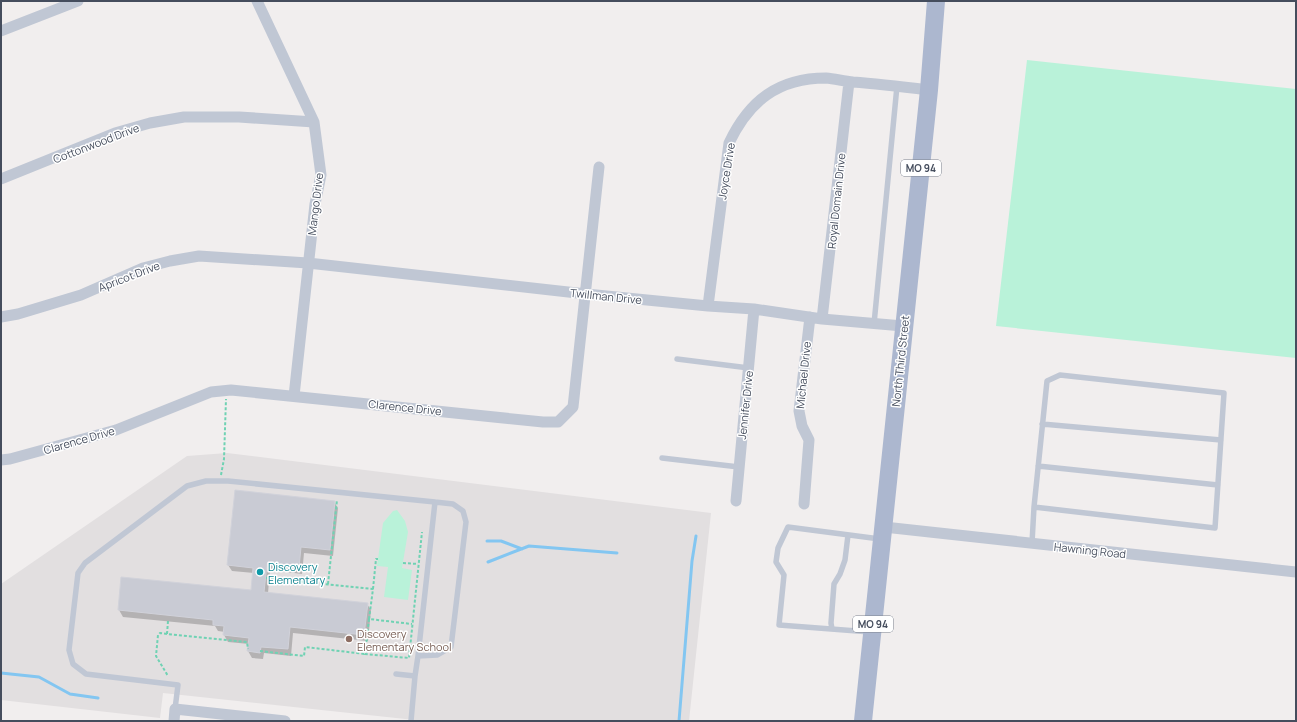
<svg xmlns="http://www.w3.org/2000/svg" width="1297" height="722" font-family="Manrope,sans-serif">
<style>
.education{fill:#e2dfe0}
.green{fill:#b9f2d9}
.shadow{fill:#0003}
.lines{fill:none;stroke-linecap:round;stroke-linejoin:round}
.stream{stroke:#83c6f1;stroke-width:3}
.building{fill:#c9cbd4;stroke:#d1d2da}
.path{stroke:#6fd2b3;stroke-width:2;stroke-dasharray:3 2;stroke-linecap:butt}
.lane{stroke:#c0c7d4;stroke-width:5.5}
.street{stroke:#c0c7d4;stroke-width:11}
.primary{stroke:#acb7cf;stroke-width:18}
.culture-dot{fill:#0f9aa8;stroke:#fff;stroke-width:1.5}
.education-dot{fill:#8d6e63;stroke:#fff;stroke-width:1.5}
.labels{text-anchor:middle;dominant-baseline:central;stroke-width:3;stroke-linejoin:round;paint-order:stroke}
.shield{fill:#fff;stroke:#7d828e;stroke-width:1}
.shield-label{font-size:10px;font-weight:bold;fill:#454d5d}
.street-label{font-size:11px;fill:#454d5d;stroke:#fff}
.culture-label{font-size:11px;fill:#0d838f;stroke:#fff;text-anchor:start}
.education-label{font-size:11px;fill:#785e54;stroke:#fff;text-anchor:start}
</style>
<rect width="100%" height="100%" fill="#f1eeee"/>
<path class="education" d="M 227,453 L 711,513 L 689,721 L 424,721 L 163,693 L 160,718 L 1,700 L 1,584 L 187,456 Z"/>
<path class="green" d="M 1027,60 L 1296,89 L 1296,358 L 996,326 Z
M 397,510 L 405,521 L 408,532 L 402,568 L 412,570 L 408,600 L 384,597 L 388,567 L 377,566 L 383,523 L 393,511 Z"/>
<path class="shadow" d="M 334,502 L 338,508 L 333,556 L 304,553 L 302,574 L 270,570 L 268,593 L 367,604 L 371,610 L 368,641 L 293,633 L 291,656 L 264,653 L 263,659 L 252,658 L 248,651 L 249,644 L 228,642 L 224,635 L 225,632 L 218,631 L 215,626 L 123,617 L 119,610 L 252,591 L 254,573 L 232,571 L 228,565 Z"/>
<g class="lines">
<path class="stream" d="M 487,541 L 501,541 L 522,549
M 488,562 L 529,546 L 617,553
M 1,673 L 39,677 L 70,694 L 98,698
M 679,721 L 692,561 L 696,536"/>
</g>
<path class="building" d="M 235,490 L 335,501 L 330,550 L 301,547 L 299,568 L 267,564 L 264,592 L 368,603 L 364,635 L 290,627 L 288,649 L 261,647 L 260,653 L 247,651 L 249,638 L 223,635 L 224,626 L 213,625 L 213,620 L 118,610 L 121,577 L 251,590 L 253,568 L 227,565 Z"/>
<g class="lines">
<path class="path" d="M 221,475 L 224,459 L 226,399
M 403,563 L 418,564
M 266,578 L 373,589 L 369,619 L 412,624
M 328,584 L 337,500
M 373,589 L 376,559 L 378,559
M 369,619 L 365,654 L 409,658 L 422,532
M 168,621 L 167,634 L 247,642 L 248,649
M 167,634 L 160,633 L 158,635 L 156,656 L 168,676
M 260,651 L 304,656 L 305,647 L 365,654"/>
<path class="lane" d="M 874,324 L 897,86
M 677,359 L 749,368
M 1060,375 L 1224,393 L 1215,528 L 1034,507 L 1047,381 Z
M 1042,424 L 1221,440
M 662,458 L 739,467
M 1038,466 L 1218,485
M 1032,543 L 1034,507
M 832,629 L 831,623 L 834,584 L 840,574 L 845,560 L 848,535
M 870,632 L 779,625 L 784,575 L 776,562 L 778,548 L 788,527 L 880,539
M 418,656 L 435,502
M 396,674 L 415,676 L 411,721
M 175,709 L 178,685 L 86,674 L 73,664 L 69,650 L 78,573 L 85,563 L 187,486 L 206,481 L 228,481 L 435,502 L 453,504 L 463,511 L 466,522 L 451,647 L 437,655 L 418,656 L 415,676"/>
<path class="street" d="M 257,1 L 314,122 L 321,175 L 315,204 L 294,396
M 1,31 L 78,1
M 1,179 L 115,133 L 150,123 L 184,117 L 239,117 L 314,122
M 708,306 L 729,143 C 749,101 778,78 826,78 C 835,79 844,81 853,82 C 879,84 904,87 929,90
M 1,317 L 18,314 L 81,295 L 143,268 L 170,261 L 199,256 L 308,263 L 586,294 L 708,306 L 754,309 L 822,319 L 903,326
M 822,319 L 849,82
M 1,460 L 10,459 L 116,430 L 211,392 L 231,390 L 543,422 L 558,422 L 573,407 L 599,167
M 736,501 L 754,309
M 804,504 L 809,440 L 802,426 L 799,411 L 810,317
M 884,527 L 1296,572
M 174,721 L 175,709 L 285,721"/>
<path class="primary" d="M 863,721 L 929,90 L 936,1"/>
</g>
<circle class="culture-dot" cx="260" cy="572" r="4"/>
<circle class="education-dot" cx="349" cy="639" r="4"/>
<g class="labels">
<g class="shield">
<rect x="901" y="160" width="40" height="16" rx="3"/>
<rect x="853" y="616" width="40" height="16" rx="3"/>
</g>
<g class="shield-label">
<text x="921" y="168">MO 94</text>
<text x="873" y="624">MO 94</text>
</g>
<g class="street-label">
<text transform="translate(96 143) rotate(-21)">Cottonwood Drive</text>
<text transform="translate(726 171) rotate(-81)">Joyce Drive</text>
<text transform="translate(836 201) rotate(-84)">Royal Domain Drive</text>
<text transform="translate(315 204) rotate(-83)">Mango Drive</text>
<text transform="translate(129 276) rotate(-21)">Apricot Drive</text>
<text transform="translate(606 296) rotate(6)">Twillman Drive</text>
<text transform="translate(900 361) rotate(-84)">North Third Street</text>
<text transform="translate(803 375) rotate(-84)">Michael Drive</text>
<text transform="translate(745 405) rotate(-84)">Jennifer Drive</text>
<text transform="translate(405 407) rotate(6)">Clarence Drive</text>
<text transform="translate(79 440) rotate(-16)">Clarence Drive</text>
<text transform="translate(1090 550) rotate(6)">Hawning Road</text>
</g>
<g class="culture-label">
<text x="268" y="566">Discovery<tspan x="268" dy="13">Elementary</tspan></text>
</g>
<g class="education-label">
<text x="357" y="633">Discovery<tspan x="357" dy="13">Elementary School</tspan></text>
</g>
</g>
<rect width="1297" height="722" fill="none" stroke="#454d5d" stroke-width="4"/>
</svg>
